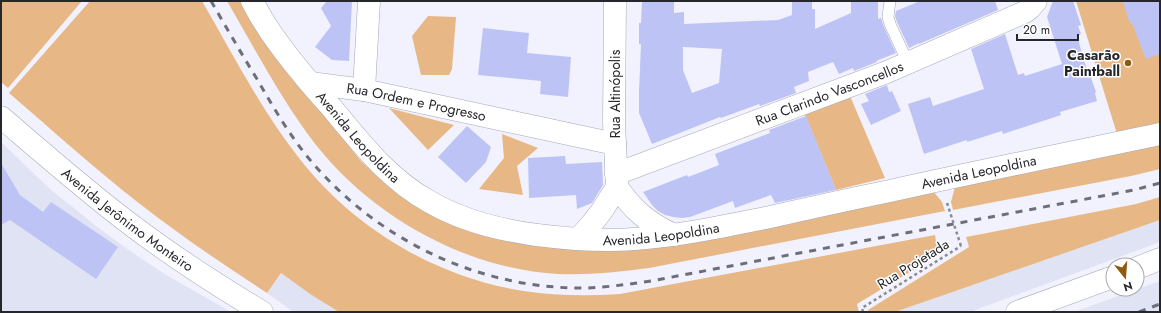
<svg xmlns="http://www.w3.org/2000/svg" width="1161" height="313" font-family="Jost,sans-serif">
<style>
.built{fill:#e0e3f4}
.green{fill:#e7b886}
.building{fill:#bdc4f5;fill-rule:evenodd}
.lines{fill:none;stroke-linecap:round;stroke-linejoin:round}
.lane-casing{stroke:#a6a8b6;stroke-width:12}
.street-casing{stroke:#a6a8b6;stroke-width:23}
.secondary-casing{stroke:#a6a8b6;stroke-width:23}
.path{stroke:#8a8b94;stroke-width:2.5;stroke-dasharray:3 3;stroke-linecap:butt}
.lane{stroke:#fff;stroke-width:11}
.street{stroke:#fff;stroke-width:22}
.secondary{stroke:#fff;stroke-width:22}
.rail{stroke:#6d6e76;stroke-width:3;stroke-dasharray:7 7;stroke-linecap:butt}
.path-bridge{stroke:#8a8b94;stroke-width:2.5;stroke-dasharray:3 3;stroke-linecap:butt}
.poi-dot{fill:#905a0e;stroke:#fff;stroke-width:1.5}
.labels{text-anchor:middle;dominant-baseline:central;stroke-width:3;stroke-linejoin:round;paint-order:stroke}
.poi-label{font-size:14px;font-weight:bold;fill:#26272c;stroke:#fff;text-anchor:end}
.street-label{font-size:14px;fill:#26272c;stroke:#fff}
</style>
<rect width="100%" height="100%" fill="#f1f2fe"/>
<path class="built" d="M 1,142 L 50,189 L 100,229 L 133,253 L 166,275 L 231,312 L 1,312 Z
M 1160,220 L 1160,242 L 970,312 L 895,312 Z
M 281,273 L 310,294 L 339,312 L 293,312 L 267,293 Z
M 1160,281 L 1160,312 L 1074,312 Z"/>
<path class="green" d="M 1,1 L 82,1 L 8,88 L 1,82 Z
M 90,1 L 202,1 C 232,53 262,111 299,158 C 353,228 437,278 524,291 C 556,296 588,296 620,294 L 935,235 L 938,255 L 857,304 L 859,312 L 339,312 L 310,294 L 281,273 L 267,293 C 224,265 181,236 140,204 C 95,169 52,130 9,93 Z
M 227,1 L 240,1 L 274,53 L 361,161 L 380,179 L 528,245 L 933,191 L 942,202 L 945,211 L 649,268 C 618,272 589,275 558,274 C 466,269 373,217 316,145 C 282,101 255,49 227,1 Z
M 1076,1 L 1160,1 L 1160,125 L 1117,134 Z
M 428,16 L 456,17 L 452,69 L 449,75 L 421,75 L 412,36 Z
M 850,96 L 885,178 L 836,190 L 805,115 Z
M 389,108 L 454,125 L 428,150 Z
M 502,134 L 538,148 L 517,166 L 523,195 L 479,189 L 504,158 Z
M 1160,145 L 1160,169 L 1131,176 L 953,210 L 951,202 L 955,187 Z
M 1160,197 L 1160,220 L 895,312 L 869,312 L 868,310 L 969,247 L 966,237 L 1136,204 Z"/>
<path class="building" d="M 327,1 L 352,1 L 349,61 L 332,60 L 315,47 L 331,26 L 321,8 Z
M 642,1 L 674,1 L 674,13 L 684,12 L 684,24 L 778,20 L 792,15 L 792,1 L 812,1 L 812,9 L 815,9 L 815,29 L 851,13 L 851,1 L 878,1 L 878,19 L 881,18 L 884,27 L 896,53 L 876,61 L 877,62 L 854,71 L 853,68 L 839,74 L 833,62 L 808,72 L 809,81 L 794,87 L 796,93 L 760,106 L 759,104 L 721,118 L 720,117 L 652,144 L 639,113 L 639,92 L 641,44 L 639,44 L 639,23 L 641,23 ZM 683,47 L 722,49 L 719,83 L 692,93 L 683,70 Z
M 920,1 L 995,1 L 998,10 L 919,44 L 919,43 L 909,48 L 897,22 L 895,16 L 896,11 Z
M 1053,1 L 1073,1 L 1081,25 L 1078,26 L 1081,34 L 1077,36 L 1087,70 L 1088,69 L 1096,92 L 1095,93 L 1097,101 L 1060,112 L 1061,115 L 1003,134 L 1002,131 L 967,142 L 967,140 L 924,154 L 908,104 L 930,97 L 933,106 L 984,89 L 971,49 L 1005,34 L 1018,75 L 1024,73 L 1025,76 L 1062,64 L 1047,17 Z
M 1123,1 L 1160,1 L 1160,54 L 1146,59 L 1132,23 L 1130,24 Z
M 483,28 L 529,33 L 527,53 L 571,57 L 568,97 L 540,94 L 541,81 L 478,75 Z
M 887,85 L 889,92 L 892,91 L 901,111 L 871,125 L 861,104 L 869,101 L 865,94 Z
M 806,116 L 836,190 L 775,203 L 771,195 L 735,208 L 733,201 L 690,217 L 682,218 L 673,217 L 665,215 L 658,211 L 652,205 L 643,192 L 687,175 L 688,177 L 719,165 L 715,154 L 770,133 L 769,130 Z
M 467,126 L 491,147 L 486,162 L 466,183 L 438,157 Z
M 565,156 L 566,164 L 602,162 L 603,185 L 592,203 L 577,209 L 576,195 L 529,198 L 528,158 Z
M 1,163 L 20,195 L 43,212 L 51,202 L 118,247 L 96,279 L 10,220 L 1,225 Z"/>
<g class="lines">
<g class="lane-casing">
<path id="lane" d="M 890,1 L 888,17 L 890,24 L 908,63"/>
</g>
<g class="street-casing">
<g id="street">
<path id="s1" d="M 252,1 C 260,16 269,31 279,44 C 295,66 313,87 331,107 C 361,143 388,179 430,202 C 463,221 499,230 537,235 C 569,239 601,242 634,239 C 680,236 725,226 770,217 C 810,208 850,199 890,191 C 980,171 1070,153 1160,134"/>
<path id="s2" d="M 310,83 L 364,90 L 615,144"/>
<path d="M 364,90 L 369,1"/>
<path id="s3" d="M 616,174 L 887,72 L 1025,12 L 1030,8 L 1036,1"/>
<path d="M 617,187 C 633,210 648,223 674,235"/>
<path d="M 578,239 L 590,226 L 601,212 L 617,187 L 614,123 L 615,1"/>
</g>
</g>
<g class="secondary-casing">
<g id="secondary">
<path id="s4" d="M 1,117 C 43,153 85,190 130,224 C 172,256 217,285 262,312"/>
<path d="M 1137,268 L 1160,259"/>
<path d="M 1017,312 L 1113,277"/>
</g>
</g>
<path class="path" d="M 863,312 L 862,308 L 961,246"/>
<use href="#lane" class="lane"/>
<use href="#street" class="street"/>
<use href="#secondary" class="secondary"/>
<path class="rail" d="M 211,1 C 226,27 241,53 257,79 C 272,105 287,131 306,155 C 374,239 479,290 588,288 C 609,287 630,284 651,281 L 1134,190 L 1160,183
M 1139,312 L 1160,304"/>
<path class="path-bridge" d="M 947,203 L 961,246"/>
</g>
<circle class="poi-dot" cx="1128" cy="63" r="4"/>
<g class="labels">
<g class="poi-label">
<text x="1120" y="55">Casarão<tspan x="1120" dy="16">Paintball</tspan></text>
</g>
<g class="street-label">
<text stroke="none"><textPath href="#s3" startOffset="228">Rua Clarindo Vasconcellos</textPath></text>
<text transform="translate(615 94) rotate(-90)">Rua Altinópolis</text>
<text stroke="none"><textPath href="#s2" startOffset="108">Rua Ordem e Progresso</textPath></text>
<text stroke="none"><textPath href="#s1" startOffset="173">Avenida Leopoldina</textPath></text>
<text stroke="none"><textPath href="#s1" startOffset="832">Avenida Leopoldina</textPath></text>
<text stroke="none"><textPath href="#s4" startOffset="163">Avenida Jerônimo Monteiro</textPath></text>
<text stroke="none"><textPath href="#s1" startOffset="508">Avenida Leopoldina</textPath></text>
<text transform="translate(913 264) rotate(-32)">Rua Projetada</text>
</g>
</g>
<rect width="1161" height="313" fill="none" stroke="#26272c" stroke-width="4"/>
<g transform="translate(1125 277) rotate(163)"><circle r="19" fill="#ffffff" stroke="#a8a9ab"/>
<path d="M0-3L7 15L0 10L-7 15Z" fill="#905a0e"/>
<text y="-6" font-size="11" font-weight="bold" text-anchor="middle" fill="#26272c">N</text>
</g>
<path d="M1017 34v6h61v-6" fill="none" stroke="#26272c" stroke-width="2"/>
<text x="1023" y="34" font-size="12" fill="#26272c" stroke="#ffffff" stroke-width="3" paint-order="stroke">20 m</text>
</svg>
